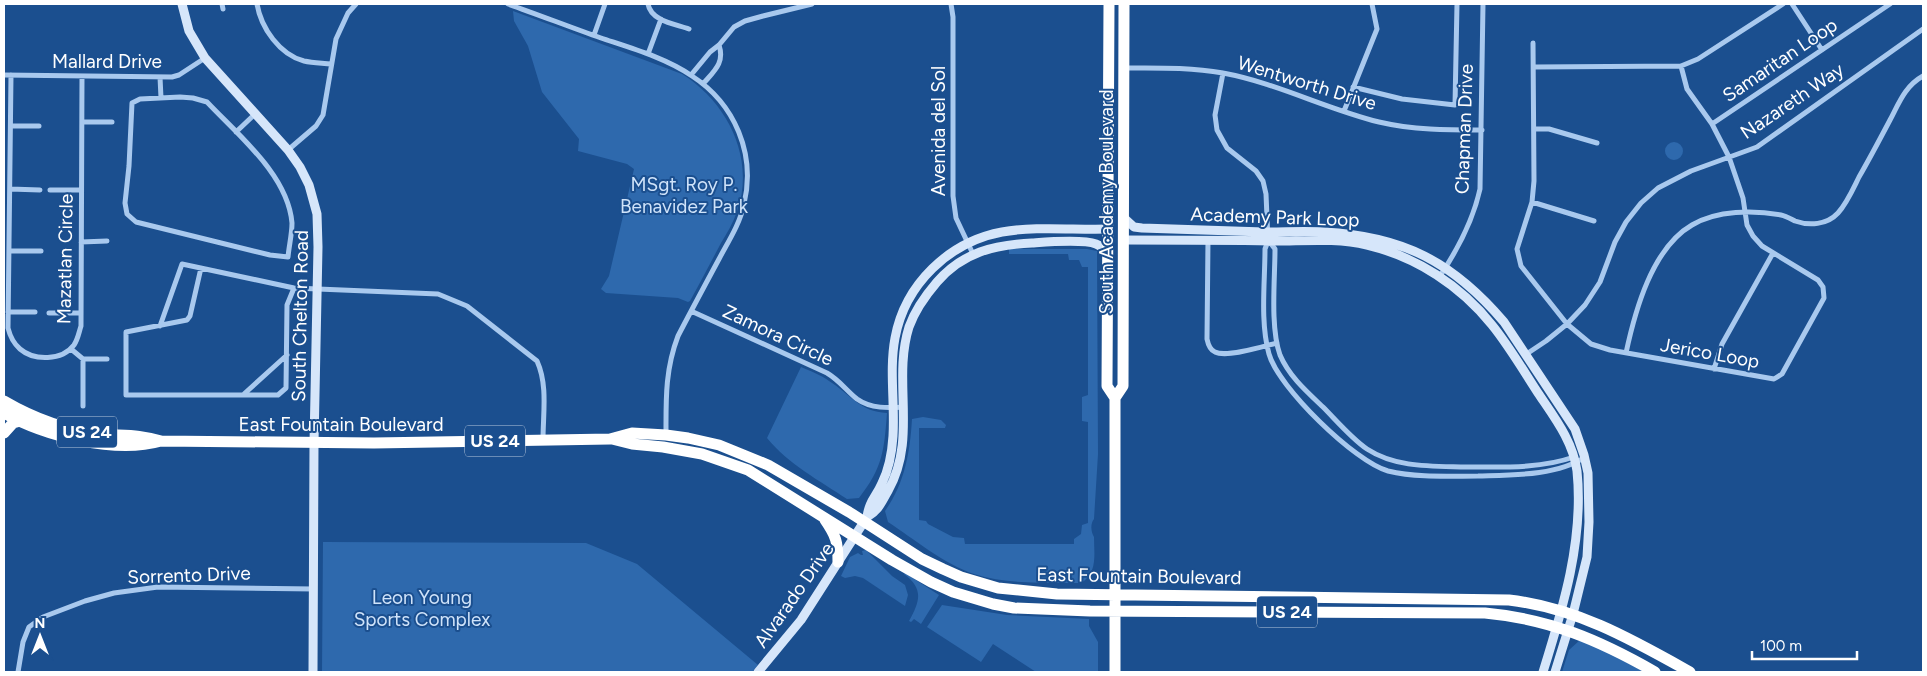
<svg xmlns="http://www.w3.org/2000/svg" width="1927" height="676" font-family="Figtree,sans-serif">
<style>
.green{fill:#2e69ad}
.lines{fill:none;stroke-linecap:round;stroke-linejoin:round}
.street{stroke:#a9c9ee;stroke-width:5}
.secondary{stroke:#d6e6fa;stroke-width:9}
.highway{stroke:#fff;stroke-width:11}
.labels{text-anchor:middle;dominant-baseline:central;stroke-width:4;stroke-linejoin:round;paint-order:stroke}
.shield{fill:#1b4f8f;stroke:#bbcadd;stroke-width:1}
.shield-label{font-size:18px;font-weight:bold;fill:#fff}
.street-label{font-size:19px;fill:#fff;stroke:#1b4f8f}
.park-label{font-size:19px;fill:#cfe3fa;stroke:#1b4f8f}
</style>
<rect width="100%" height="100%" fill="#1b4f8f"/>
<path class="green" d="M 513,11 L 682,74 C 727,102 756,158 737,212 C 733,223 727,233 721,243 C 711,262 701,281 690,301 L 688,302 L 678,298 L 606,293 L 601,289 L 609,276 L 634,169 L 627,164 L 578,151 L 579,139 L 542,92 L 528,46 L 514,21 Z
M1665 151a9 9 0 1 1 18 0a9 9 0 1 1-18 0Z
M 1009,249 L 1087,249 L 1097,251 L 1098,454 L 1094,519 C 1090,524 1091,532 1094,537 C 1094,554 1098,573 1081,583 C 1045,582 1008,585 974,574 C 944,564 914,539 888,522 L 885,511 C 905,483 910,452 912,419 L 923,417 L 941,420 L 946,425 L 945,428 L 919,428 L 919,520 L 926,521 L 928,524 L 953,537 L 964,538 L 965,544 L 1074,544 L 1074,539 L 1081,534 L 1082,525 L 1088,523 L 1088,422 L 1082,421 L 1082,397 L 1088,395 L 1088,267 L 1082,267 L 1079,260 L 1069,260 L 1068,254 L 1009,254 Z
M 801,367 C 810,371 821,375 829,381 C 850,394 860,412 887,413 C 884,451 883,467 859,498 L 847,499 C 820,481 788,464 767,438 Z
M 323,542 L 586,543 L 637,564 L 758,665 L 752,672 L 322,672 Z
M 866,550 L 892,576 L 905,585 L 908,595 L 905,606 L 863,578 L 855,576 L 845,578 L 841,576 L 850,557 L 858,553 L 861,555 L 863,555 L 862,551 Z
M 905,573 L 939,595 L 921,624 L 914,619 L 911,622 L 909,621 C 920,601 924,589 904,574 Z
M 942,605 L 1007,615 L 1089,619 L 1089,626 L 1098,642 L 1098,672 L 1036,672 L 993,644 L 981,662 L 927,627 Z
M 1580,640 L 1591,643 L 1644,672 L 1562,672 L 1569,650 Z"/>
<g class="lines">
<path class="street" d="M 222,4 L 223,9
M 257,4 C 261,28 280,55 304,61 C 313,63 323,63 331,64
M 508,4 C 539,15 570,27 601,38 C 631,48 666,58 692,76 C 735,104 756,154 744,204 C 740,224 728,242 719,259 C 705,285 691,311 678,336 C 665,370 666,400 666,434
M 648,4 C 651,21 675,24 689,29
M 951,4 L 953,17 L 953,196 L 956,218 L 973,254
M 1792,4 L 1822,50
M 594,35 L 605,4
M 1533,43 L 1534,181 L 1532,202 L 1517,249 L 1521,266 L 1567,324 L 1591,344 L 1610,350 L 1774,379 L 1782,374 L 1824,298 L 1823,287 L 1818,280 L 1762,246 L 1753,236 L 1747,225 L 1743,198 L 1729,157 L 1712,124 L 1687,89 L 1681,66
M 648,54 L 661,19
M 1535,67 L 1681,66 L 1698,59 L 1783,4
M 1124,68 C 1157,68 1190,67 1223,73 C 1277,83 1326,109 1379,122 C 1413,130 1447,130 1482,130
M 1223,73 L 1215,115 L 1217,130 L 1227,148 L 1256,171 L 1263,181 L 1266,194 L 1268,241 L 1265,249 C 1265,282 1260,322 1269,354 C 1278,387 1355,462 1388,471 C 1417,478 1449,476 1478,476 C 1511,475 1557,476 1585,457
M 4,75 L 172,77 L 179,75 L 205,58
M 11,75 L 8,328 C 10,336 13,343 20,349 C 34,361 62,361 74,345 C 78,339 79,332 81,326 L 82,76
M 691,75 L 710,52 L 719,45 L 734,27 L 745,21 L 763,16 L 812,4
M 160,77 L 161,98
M 703,84 C 714,71 725,63 719,45
M 1353,87 L 1402,99 L 1455,105 L 1457,4
M 180,97 L 193,98 L 207,102 C 238,135 288,175 292,223 C 292,234 289,246 288,257 L 270,255 L 136,222 L 127,214 L 125,203 L 129,166 L 132,103 L 140,99 Z
M 1344,111 L 1377,29 L 1372,4
M 82,122 L 112,122
M 1712,124 L 1890,4
M 11,126 L 39,126
M 1535,129 L 1549,129 L 1597,143
M 236,132 L 255,114
M 288,150 L 316,126 L 323,115 L 336,39 L 348,13 L 356,4
M 10,189 L 40,190
M 50,190 L 81,190
M 1532,202 L 1594,221
M 1208,240 L 1207,339 C 1208,344 1210,350 1215,352 C 1227,358 1264,346 1277,343
M 1269,241 L 1275,249 C 1275,279 1270,327 1280,355 C 1289,376 1306,391 1323,407 C 1335,419 1352,439 1367,449 C 1396,468 1432,466 1466,467 C 1502,467 1539,469 1574,457
M 81,242 L 107,241
M 9,251 L 41,251
M 201,268 L 190,316 L 187,320 L 126,332 L 126,395 L 278,395 L 286,388 L 287,305 L 294,288
M 1440,276 C 1458,249 1473,221 1480,189 L 1483,4
M 691,311 L 827,373 C 839,380 846,390 857,399 C 871,409 889,408 904,407
M 8,312 L 35,312
M 49,313 L 81,313
M 160,326 L 182,264 L 294,288 L 438,294 L 467,306 L 537,361 C 548,385 543,414 543,440
M 71,349 L 83,359 L 107,359
M 1626,353 C 1635,311 1652,248 1692,225 C 1717,210 1754,210 1781,215 C 1786,216 1791,219 1795,221 C 1809,226 1827,225 1838,213 C 1847,203 1853,189 1859,177 C 1870,158 1880,139 1890,120 C 1899,103 1905,86 1923,76
M 1525,355 L 1546,341 L 1567,324 L 1585,305 L 1600,282 L 1615,242 L 1626,222 L 1641,203 L 1658,188 L 1691,171 L 1757,147 L 1923,29
M 1714,369 L 1722,344 L 1773,253
M 244,394 L 287,355
M 83,406 L 83,359
M 18,672 L 23,642 L 29,627 L 43,617 L 85,601 L 114,593 L 158,587 L 314,589"/>
<path class="secondary" d="M 182,4 L 189,31 L 205,58 L 288,150 L 300,167 L 309,185 L 317,214 L 318,247 L 314,443 L 313,672
M 1123,217 L 1134,227 L 1142,228 C 1183,229 1225,231 1267,232 C 1286,232 1305,231 1324,232 C 1403,236 1453,262 1504,322 L 1575,429 L 1584,455 L 1588,473 L 1589,522 L 1587,557 L 1573,614 L 1555,672
M 1124,240 C 1174,240 1225,240 1275,241 C 1305,241 1337,238 1367,245 C 1417,257 1461,286 1492,325 C 1509,346 1523,370 1538,393 C 1554,417 1573,441 1577,471 C 1584,540 1563,608 1543,672
M 867,517 C 869,501 876,497 882,483 C 889,469 892,452 893,436 C 895,403 889,370 895,338 C 905,284 949,242 1002,232 C 1035,226 1074,230 1107,229
M 758,672 L 801,620 L 867,517 C 879,510 881,503 888,491 C 918,438 892,381 909,327 C 915,310 925,296 937,282 C 963,252 994,245 1032,243 C 1047,242 1083,239 1096,244 C 1101,246 1105,250 1108,254"/>
<path class="highway" d="M 1109,4 L 1107,386 L 1115,398 L 1115,672
M 1115,398 L 1123,386 L 1124,4
M 4,401 C 33,418 66,430 99,434 C 122,436 139,434 161,441 L 374,443 L 610,439 L 632,433 L 666,435 L 688,438 L 719,445 L 768,465 L 849,512 L 922,559 L 943,569 L 961,577 L 998,588 L 1057,594 L 1509,600 C 1577,608 1631,639 1690,672
M 4,413 C 44,436 115,454 161,441
M 4,433 L 13,423 L 20,421
M 612,439 L 632,444 L 663,447 L 702,454 L 748,470 L 892,560 L 931,582 L 953,592 L 993,604 L 1014,608 L 1090,611 L 1485,613 C 1550,619 1599,640 1655,672
M 825,520 C 836,536 838,542 838,562"/>
</g>
<g class="labels">
<g class="shield">
<rect x="57" y="416.5" width="60" height="31" rx="4"/>
<rect x="465" y="425.5" width="60" height="31" rx="4"/>
<rect x="1257" y="596.5" width="60" height="31" rx="4"/>
</g>
<g class="shield-label">
<text x="87" y="432">US 24</text>
<text x="495" y="441">US 24</text>
<text x="1287" y="612">US 24</text>
</g>
<g class="street-label">
<text transform="translate(1780 60) rotate(-34)">Samaritan Loop</text>
<text x="107" y="61">Mallard Drive</text>
<text transform="translate(1307 83) rotate(17)">Wentworth Drive</text>
<text transform="translate(1792 101) rotate(-34)">Nazareth Way</text>
<text transform="translate(1464 129) rotate(-88)">Chapman Drive</text>
<text transform="translate(938 131) rotate(-90)">Avenida del Sol</text>
<text transform="translate(1106 202) rotate(-90)">South Academy Boulevard</text>
<text transform="translate(1275 217) rotate(2)">Academy Park Loop</text>
<text transform="translate(65 259) rotate(-89)">Mazatlan Circle</text>
<text transform="translate(300 316) rotate(-89)">South Chelton Road</text>
<text transform="translate(778 335) rotate(25)">Zamora Circle</text>
<text transform="translate(1710 353) rotate(10)">Jerico Loop</text>
<text x="341" y="424">East Fountain Boulevard</text>
<text transform="translate(189 575) rotate(-2)">Sorrento Drive</text>
<text transform="translate(1139 576) rotate(1)">East Fountain Boulevard</text>
<text transform="translate(794 595) rotate(-55)">Alvarado Drive</text>
</g>
<g class="park-label">
<text x="684" y="184">MSgt. Roy P.<tspan x="684" dy="22">Benavidez Park</tspan></text>
<text x="422" y="597">Leon Young<tspan x="422" dy="22">Sports Complex</tspan></text>
</g>
</g>
<rect width="1927" height="676" fill="none" stroke="#ffffff" stroke-width="10"/>
<g transform="translate(40 636)" stroke="#1b4f8f" stroke-width="4" paint-order="stroke">
<path d="M0-4L9 19L0 12L-9 19Z" fill="#ffffff"/>
<text y="-8" font-size="14" font-weight="bold" text-anchor="middle" fill="#ffffff">N</text>
</g>
<path d="M1752 651v8h105v-8" fill="none" stroke="#ffffff" stroke-width="2.5"/>
<text x="1760" y="651" font-size="15" fill="#ffffff" stroke="#1b4f8f" stroke-width="4" paint-order="stroke">100 m</text>
</svg>
